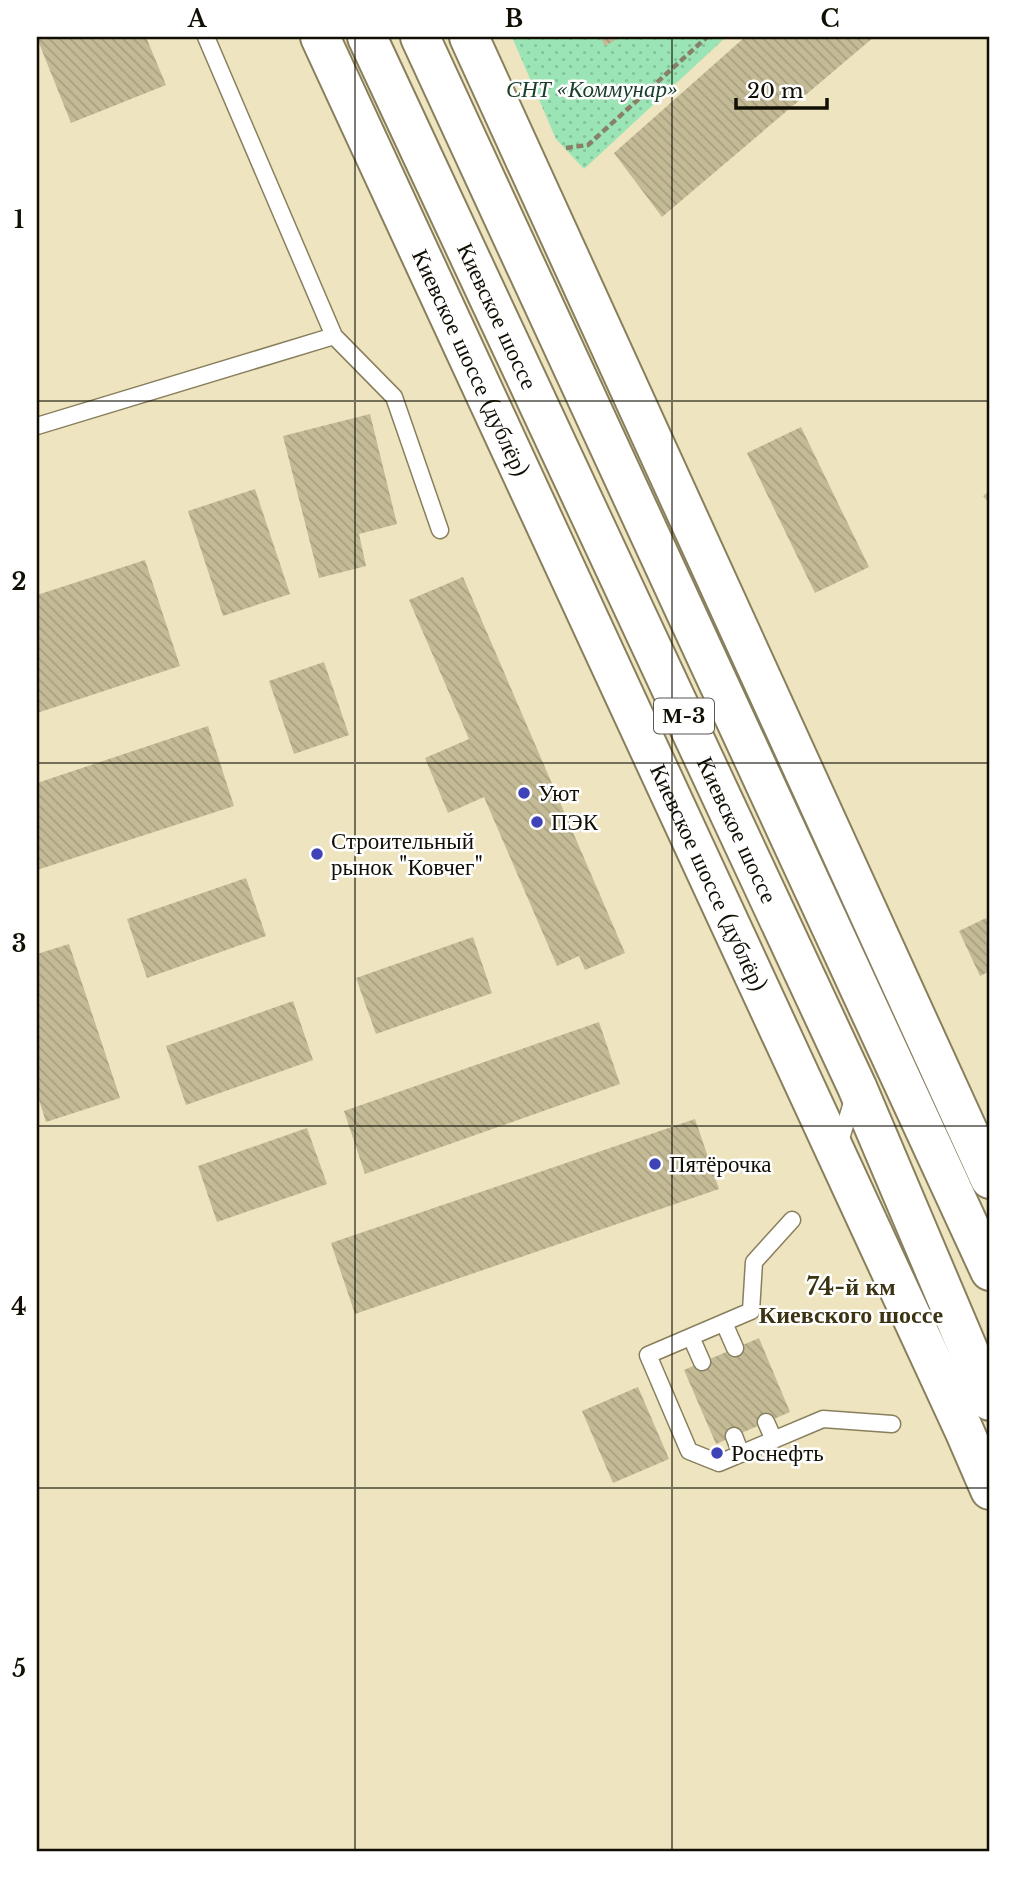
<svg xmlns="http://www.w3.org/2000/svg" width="1027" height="1889" font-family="'Libre Baskerville',serif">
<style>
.garden{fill:url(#garden-dots)}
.building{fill:url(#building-back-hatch)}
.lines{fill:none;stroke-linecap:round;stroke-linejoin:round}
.service-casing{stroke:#887f5d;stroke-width:19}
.tertiary-casing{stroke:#887f5d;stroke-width:42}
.secondary-casing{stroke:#887f5d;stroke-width:42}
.trunk-casing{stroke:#887f5d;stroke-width:42}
.path{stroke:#888168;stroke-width:4.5;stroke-dasharray:7 3.5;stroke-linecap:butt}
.service{stroke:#fff;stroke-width:16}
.tertiary{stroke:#fff;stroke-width:38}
.secondary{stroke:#fff;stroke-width:38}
.trunk{stroke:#fff;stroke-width:38}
.grid{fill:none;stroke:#110e03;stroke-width:2;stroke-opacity:0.55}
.poi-dot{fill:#4042b7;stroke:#fff;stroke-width:2.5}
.labels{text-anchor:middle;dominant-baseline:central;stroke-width:5;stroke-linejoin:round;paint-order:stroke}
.shield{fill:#fff;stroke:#58564f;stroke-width:2}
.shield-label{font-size:21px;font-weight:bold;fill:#110e03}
.park-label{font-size:23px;font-style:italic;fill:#183d28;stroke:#fff}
.street-label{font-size:23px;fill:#110e03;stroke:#fff}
.poi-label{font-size:23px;fill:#110e03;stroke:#fff;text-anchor:start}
.neighbourhood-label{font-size:24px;font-weight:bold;fill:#3b3312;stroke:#fff}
.neatline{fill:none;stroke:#110e03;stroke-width:2.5}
.grid-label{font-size:23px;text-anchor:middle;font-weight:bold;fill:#110e03}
</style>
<defs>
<pattern id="garden-dots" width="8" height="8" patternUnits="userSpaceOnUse" patternTransform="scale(1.75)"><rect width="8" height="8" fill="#9be4b5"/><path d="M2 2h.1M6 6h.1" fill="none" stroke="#84c29a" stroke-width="1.8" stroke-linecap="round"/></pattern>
<pattern id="building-back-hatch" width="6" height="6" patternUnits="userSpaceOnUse" patternTransform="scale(1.75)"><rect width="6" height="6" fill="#c4bb96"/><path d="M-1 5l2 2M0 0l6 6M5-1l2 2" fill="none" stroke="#a7a080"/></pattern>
</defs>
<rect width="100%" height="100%" fill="#eee4bf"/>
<path class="garden" d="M 512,37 L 726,37 L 584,169 L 556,139 Z"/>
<path class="building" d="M 39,37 L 146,37 L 166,85 L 71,123 L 37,38 Z
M 600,37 L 621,37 L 605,46 Z
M 745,37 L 874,37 L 662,217 L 614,153 Z
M 370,414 L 397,524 L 359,534 L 366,566 L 319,578 L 283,436 Z
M 801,427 L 869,567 L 815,593 L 747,453 Z
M 255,489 L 290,594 L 223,616 L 188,511 Z
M 990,491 L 990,504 L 983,496 Z
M 145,560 L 180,666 L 37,713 L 37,595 Z
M 463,577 L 625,953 L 585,970 L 579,956 L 557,966 L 484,797 L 448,813 L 425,758 L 469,739 L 409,600 Z
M 324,662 L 349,735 L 294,754 L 269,681 Z
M 208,726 L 234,806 L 37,870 L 37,783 Z
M 246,878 L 266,936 L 147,978 L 127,919 Z
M 986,918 L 990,926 L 990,971 L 980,976 L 959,931 Z
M 473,937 L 492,993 L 376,1034 L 356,978 Z
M 69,944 L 120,1098 L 46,1122 L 37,1093 L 37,954 Z
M 293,1001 L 313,1060 L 186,1105 L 166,1046 Z
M 599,1022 L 620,1084 L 365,1174 L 344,1111 Z
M 695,1119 L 719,1189 L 355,1314 L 331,1243 Z
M 307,1128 L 327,1184 L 217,1222 L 198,1166 Z
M 759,1338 L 790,1412 L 716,1444 L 684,1370 Z
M 638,1387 L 669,1459 L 613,1483 L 582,1411 Z"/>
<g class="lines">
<g class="service-casing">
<path id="service" d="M 206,37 L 334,336 L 394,397 L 440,530
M 37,426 L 334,336
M 839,1145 L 854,1096
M 792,1220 L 754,1262 L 751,1311 L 648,1355 L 689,1451 L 719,1463 L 823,1419 L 892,1424
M 724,1323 L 735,1348
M 691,1337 L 702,1362
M 766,1422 L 774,1440
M 734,1436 L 741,1454"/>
</g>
<g class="tertiary-casing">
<g id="tertiary">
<path id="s1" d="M 320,37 L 964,1430 L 990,1490"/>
</g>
</g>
<g class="secondary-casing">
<path id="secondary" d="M 469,37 L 990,1179"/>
</g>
<g class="trunk-casing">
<g id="trunk">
<path id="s2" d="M 367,37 L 857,1087 L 990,1401"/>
<path d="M 420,37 L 990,1271"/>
</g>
</g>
<path class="path" d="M 566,148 L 588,145 L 707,37"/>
<use href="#service" class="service"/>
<use href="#tertiary" class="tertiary"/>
<use href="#secondary" class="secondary"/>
<use href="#trunk" class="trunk"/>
</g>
<path class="grid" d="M 355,37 L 355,1852M 672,37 L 672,1852M 37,401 L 990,401M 37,763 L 990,763M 37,1126 L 990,1126M 37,1488 L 990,1488"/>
<g class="poi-dot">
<circle cx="524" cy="793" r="7"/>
<circle cx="537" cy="822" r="7"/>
<circle cx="317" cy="854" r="7"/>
<circle cx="655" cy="1164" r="7"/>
<circle cx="717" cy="1453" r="7"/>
</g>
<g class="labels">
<rect class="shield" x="654" y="698.5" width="60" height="35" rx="5"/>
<g class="shield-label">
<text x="684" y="716">М-3</text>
</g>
<g class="park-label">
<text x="592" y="89">СНТ «Коммунар»</text>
</g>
<g class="street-label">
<text stroke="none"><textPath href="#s2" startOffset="308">Киевское шоссе</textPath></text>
<text stroke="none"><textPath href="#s1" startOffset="359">Киевское шоссе (дублёр)</textPath></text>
<text stroke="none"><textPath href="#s2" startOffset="875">Киевское шоссе</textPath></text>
<text stroke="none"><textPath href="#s1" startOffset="926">Киевское шоссе (дублёр)</textPath></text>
</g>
<g class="poi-label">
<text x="538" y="793">Уют</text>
<text x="551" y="822">ПЭК</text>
<text x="331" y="841">Строительный<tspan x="331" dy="26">рынок "Ковчег"</tspan></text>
<text x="669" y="1164">Пятёрочка</text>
<text x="731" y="1453">Роснефть</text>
</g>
<g class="neighbourhood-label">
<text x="851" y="1286">74-й км<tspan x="851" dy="28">Киевского шоссе</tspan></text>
</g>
</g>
<rect width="1027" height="1889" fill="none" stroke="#ffffff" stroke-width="77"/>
<path d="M736 98v10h91v-10" fill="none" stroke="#110e03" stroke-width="3.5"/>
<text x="747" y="98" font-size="21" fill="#110e03" stroke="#ffffff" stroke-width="5" paint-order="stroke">20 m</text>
<rect x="38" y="38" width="950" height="1812" class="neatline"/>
<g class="grid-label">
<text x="197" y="27">A</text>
<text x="514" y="27">B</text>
<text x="830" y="27">C</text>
<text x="19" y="228">1</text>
<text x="19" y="590">2</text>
<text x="19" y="952">3</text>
<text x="19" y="1315">4</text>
<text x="19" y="1677">5</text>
</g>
</svg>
